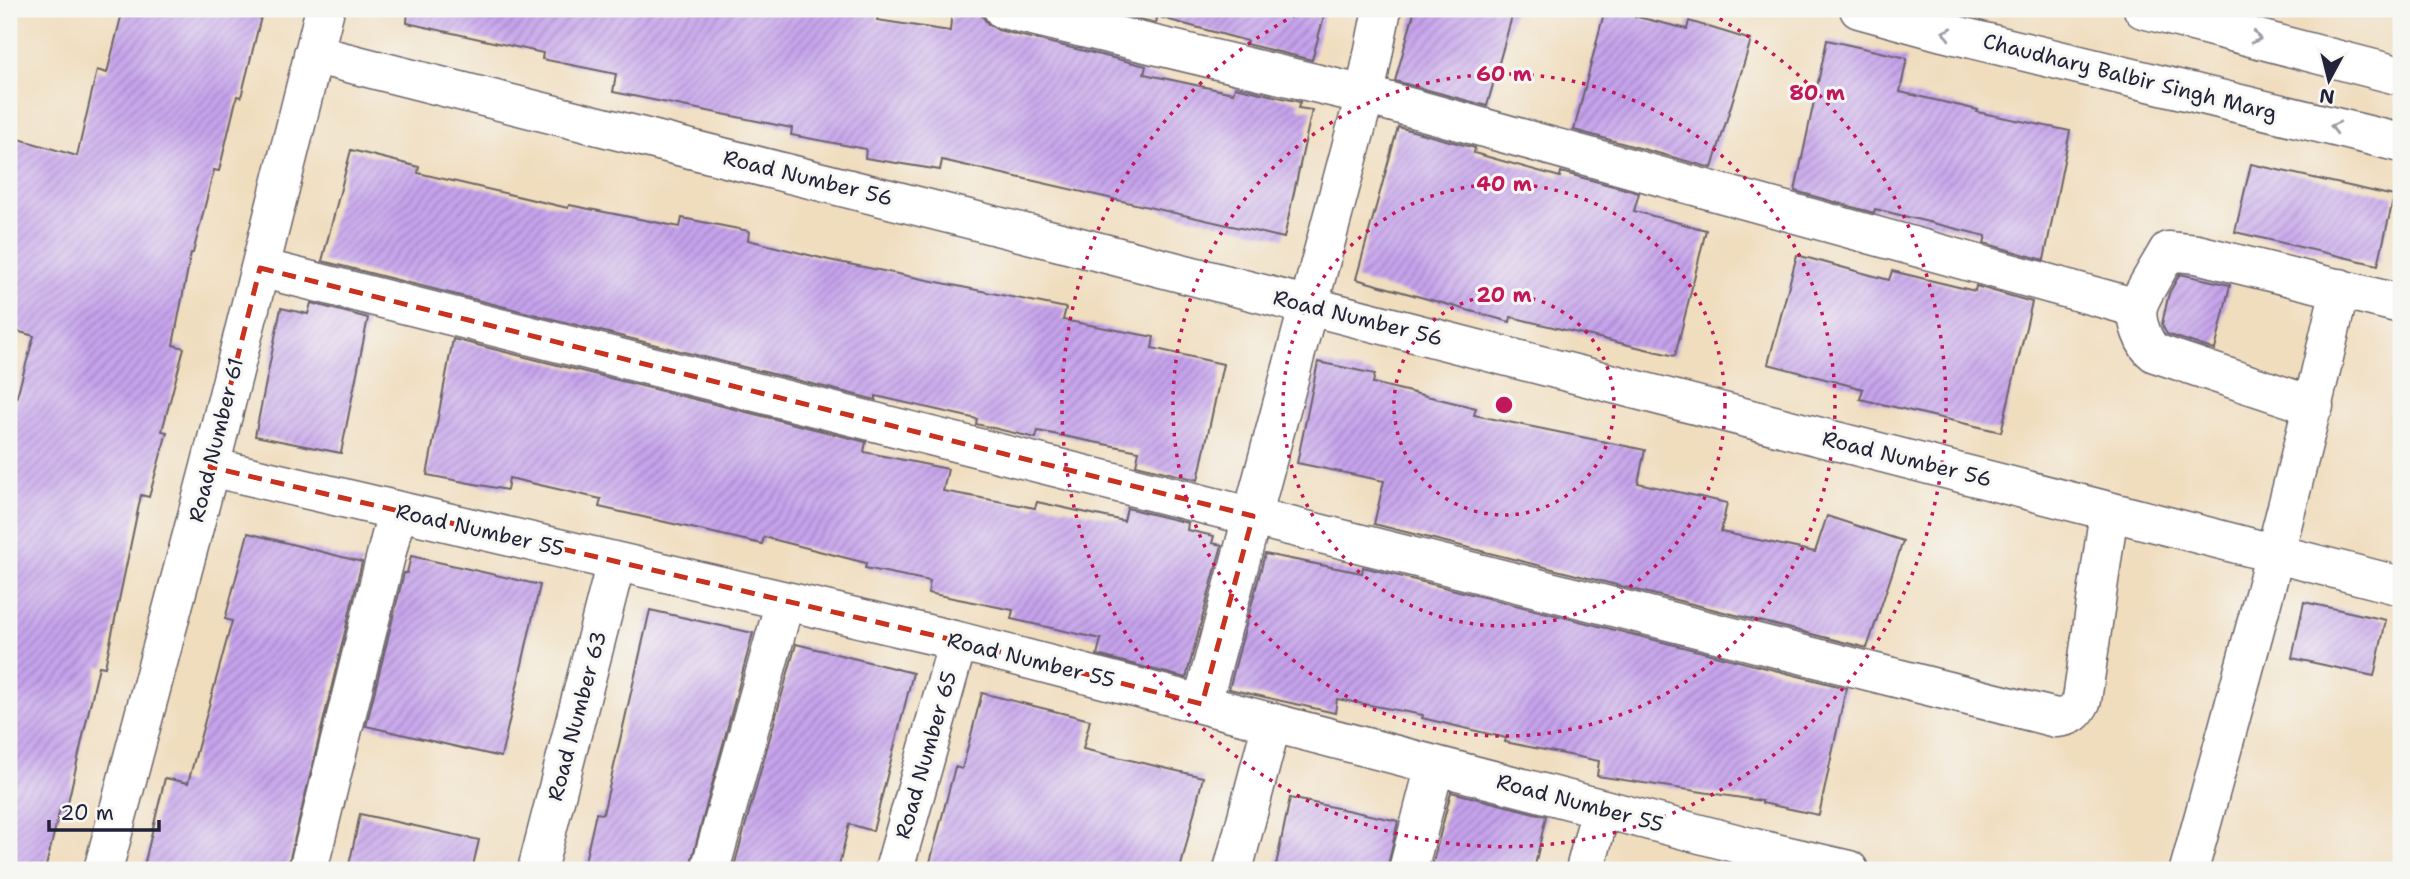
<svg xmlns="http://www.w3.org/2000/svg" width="2410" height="879" font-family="'Shantell Sans',sans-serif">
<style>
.building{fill:url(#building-hatch)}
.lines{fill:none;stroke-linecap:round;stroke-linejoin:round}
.minor-casing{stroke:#6a6369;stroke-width:41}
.minor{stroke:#fff;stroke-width:38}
.oneway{stroke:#9c9ca7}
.marked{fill:none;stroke:#c8321e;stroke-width:5;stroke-dasharray:14 9;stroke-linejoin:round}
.ring{fill:none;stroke:#c2185b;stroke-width:3.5;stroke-dasharray:3.5 7}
.labels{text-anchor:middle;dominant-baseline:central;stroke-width:6;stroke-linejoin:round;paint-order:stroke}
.street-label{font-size:21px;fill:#22223b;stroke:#f6f6f2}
.centre{fill:#c2185b;stroke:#f6f6f2;stroke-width:3.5}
.ring-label{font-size:21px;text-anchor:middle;font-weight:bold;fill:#c2185b;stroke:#f6f6f2;stroke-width:6;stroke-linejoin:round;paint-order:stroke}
</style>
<defs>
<pattern id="building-hatch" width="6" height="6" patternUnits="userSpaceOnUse" patternTransform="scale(1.75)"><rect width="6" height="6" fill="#c6a3ec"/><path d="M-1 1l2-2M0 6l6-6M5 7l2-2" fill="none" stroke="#a084c0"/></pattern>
</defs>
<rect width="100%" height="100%" fill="#f6f6f2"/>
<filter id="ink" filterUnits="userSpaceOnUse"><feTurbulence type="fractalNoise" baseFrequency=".0143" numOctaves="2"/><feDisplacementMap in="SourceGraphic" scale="14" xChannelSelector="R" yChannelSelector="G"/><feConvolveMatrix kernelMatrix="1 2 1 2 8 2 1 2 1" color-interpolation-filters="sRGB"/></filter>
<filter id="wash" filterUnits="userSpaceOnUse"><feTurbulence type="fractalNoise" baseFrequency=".00686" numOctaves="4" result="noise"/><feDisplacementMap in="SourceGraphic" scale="28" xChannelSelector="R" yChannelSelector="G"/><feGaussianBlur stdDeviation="1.57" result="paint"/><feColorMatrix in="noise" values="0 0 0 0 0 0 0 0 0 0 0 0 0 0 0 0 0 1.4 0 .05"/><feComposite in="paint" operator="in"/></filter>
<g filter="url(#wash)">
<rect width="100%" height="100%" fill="#f0ddbe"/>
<g id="blocks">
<path class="building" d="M 123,9 L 263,9 L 241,97 L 237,96 L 219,171 L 214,170 L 193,253 L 191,253 L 173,345 L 184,348 L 162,431 L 167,432 L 149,497 L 141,495 L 105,667 L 99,666 L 66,811 L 60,809 L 45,870 L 9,870 L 9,424 L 34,336 L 9,329 L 9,136 L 77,156 L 97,70 L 107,73 Z
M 408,9 L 843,9 L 878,15 L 877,20 L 950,31 L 952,9 L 982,9 L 982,16 L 988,24 L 998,30 L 1146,66 L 1144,74 L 1233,93 L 1235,87 L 1300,102 L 1298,108 L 1312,110 L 1284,238 L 942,160 L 940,170 L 865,158 L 866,149 L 791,135 L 792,128 L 613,92 L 616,74 L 542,59 L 543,53 L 407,23 Z
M 1097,9 L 1159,9 L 1156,23 Z
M 1163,9 L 1326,9 L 1312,60 L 1246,44 L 1247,41 L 1162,18 Z
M 1415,9 L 1514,9 L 1487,106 L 1395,81 Z
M 1605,9 L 1687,29 L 1689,21 L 1751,40 L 1712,168 L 1574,130 Z
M 1827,40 L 1907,58 L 1900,92 L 1978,110 L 1977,112 L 2070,131 L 2044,260 L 1984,243 L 1986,236 L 1875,209 L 1874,213 L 1795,191 Z
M 1398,127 L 1475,148 L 1474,153 L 1560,177 L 1561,172 L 1639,193 L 1634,211 L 1706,230 L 1675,356 L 1511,317 L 1510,322 L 1356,279 Z
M 351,150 L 419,167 L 418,173 L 568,208 L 569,205 L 680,227 L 682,218 L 749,231 L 748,240 L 829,260 L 1066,308 L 1063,320 L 1154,337 L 1152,348 L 1223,364 L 1198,480 L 1136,465 L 1139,451 L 1038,431 L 1036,438 L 976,424 L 977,419 L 876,396 L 876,400 L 322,261 Z
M 2251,164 L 2394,196 L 2378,265 L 2235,232 Z
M 1797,255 L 1889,280 L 1892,271 L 1975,291 L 1976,286 L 2032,302 L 2001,432 L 1860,399 L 1863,389 L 1768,364 Z
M 2180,274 L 2230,285 L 2215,350 L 2167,334 L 2164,329 L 2162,324 L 2169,293 Z
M 311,303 L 368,318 L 341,453 L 255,436 L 281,308 L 308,314 Z
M 453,339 L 866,442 L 864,452 L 948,469 L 943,491 L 1035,508 L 1037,502 L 1124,521 L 1127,508 L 1188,523 L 1187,530 L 1214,536 L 1212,543 L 1222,545 L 1186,678 L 1097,655 L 1101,639 L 1011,619 L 1013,610 L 928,593 L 930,581 L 865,568 L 866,563 L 764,537 L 762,544 L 599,507 L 601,499 L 509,478 L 507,490 L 427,475 Z
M 1318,362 L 1375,374 L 1373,383 L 1476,408 L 1474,415 L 1645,450 L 1638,483 L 1727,503 L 1721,532 L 1815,552 L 1827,516 L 1903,541 L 1867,648 L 1374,524 L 1384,481 L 1297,463 Z
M 248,533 L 362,562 L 287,870 L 143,870 L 165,778 L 188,783 L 232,621 L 225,619 Z
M 1265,554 L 1362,573 L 1363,567 L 1846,688 L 1819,815 L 1762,803 L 1762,801 L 1597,776 L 1599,761 L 1505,742 L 1506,738 L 1422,718 L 1423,715 L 1337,699 L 1335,713 L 1229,689 Z
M 411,556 L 540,585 L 501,757 L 366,726 L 404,573 L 407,573 Z
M 2304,602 L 2386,620 L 2374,676 L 2292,658 Z
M 650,610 L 753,633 L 689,870 L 583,870 L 596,813 L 603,814 Z
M 796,644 L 913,673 L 873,831 L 849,824 L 838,870 L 733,870 Z
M 982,693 L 1090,720 L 1083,749 L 1203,777 L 1180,870 L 928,870 L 955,767 L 962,769 Z
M 1451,792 L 1546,816 L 1534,870 L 1431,870 Z
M 1290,798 L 1398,821 L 1387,870 L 1275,870 Z
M 360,814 L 479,840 L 472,870 L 348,870 Z"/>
</g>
</g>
<g filter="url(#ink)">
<use href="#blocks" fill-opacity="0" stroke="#6a6369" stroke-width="2"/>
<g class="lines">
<g class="minor-casing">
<path id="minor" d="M 1003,9 L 1365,95 L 2137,308
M 1859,9 L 1939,31 L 2401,143
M 2143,9 L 2401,76
M 313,54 L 1068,244 L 2401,586
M 260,268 L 2056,718 C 2071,717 2076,713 2082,700 L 2109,511
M 2314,406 L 2155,353 C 2144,345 2135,321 2138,307 C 2140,296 2161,264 2168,251 L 2197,254 L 2401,304
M 210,467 L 958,641 L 1754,848 L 1849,870
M 1202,704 L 1365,95 L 1382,9
M 103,870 L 210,467 L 325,9
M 308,870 L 397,511
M 537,870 L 616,562
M 710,870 L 785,601
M 894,870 L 958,641
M 1233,870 L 1272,722
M 1408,870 L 1435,765
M 1585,870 L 1601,809
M 2189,870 C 2242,677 2296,484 2340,288"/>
</g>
<use href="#minor" class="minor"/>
</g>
<defs><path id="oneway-chevron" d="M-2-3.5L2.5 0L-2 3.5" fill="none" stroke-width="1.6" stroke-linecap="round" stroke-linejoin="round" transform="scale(1.75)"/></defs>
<g class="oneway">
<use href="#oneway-chevron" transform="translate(1947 33) rotate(-166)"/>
<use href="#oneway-chevron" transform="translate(2256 38) rotate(15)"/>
<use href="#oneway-chevron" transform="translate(2335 127) rotate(-166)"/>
</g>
</g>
<path class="marked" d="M 260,268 L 1253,516 L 1202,704 L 958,641 L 210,467 Z"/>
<g class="ring">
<circle cx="1504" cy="405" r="110"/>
<circle cx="1504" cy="405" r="221"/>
<circle cx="1504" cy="405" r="331"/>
<path d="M1701 9A442 442 0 1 1 1307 9"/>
</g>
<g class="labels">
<g class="street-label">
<text transform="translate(2130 77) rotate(14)">Chaudhary Balbir Singh Marg</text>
<text transform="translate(808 178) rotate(14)">Road Number 56</text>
<text transform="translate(1358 318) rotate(14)">Road Number 56</text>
<text transform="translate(216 440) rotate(-76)">Road Number 61</text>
<text transform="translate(1907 459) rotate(14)">Road Number 56</text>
<text transform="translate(480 530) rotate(13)">Road Number 55</text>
<text transform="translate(1031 660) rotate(14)">Road Number 55</text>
<text transform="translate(577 716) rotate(-75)">Road Number 63</text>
<text transform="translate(926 755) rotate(-74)">Road Number 65</text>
<text transform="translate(1580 803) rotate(15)">Road Number 55</text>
</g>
</g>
<circle cx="1504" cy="405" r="10" class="centre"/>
<g class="ring-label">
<text x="1504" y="81">60 m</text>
<text x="1817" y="100">80 m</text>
<text x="1504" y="191">40 m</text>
<text x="1504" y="302">20 m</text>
</g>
<rect width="2410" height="879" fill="none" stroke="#f6f6f2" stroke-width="35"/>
<g transform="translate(2329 80) rotate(187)" stroke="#f6f6f2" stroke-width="5" paint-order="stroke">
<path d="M0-5L12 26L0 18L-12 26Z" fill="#22223b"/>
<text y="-10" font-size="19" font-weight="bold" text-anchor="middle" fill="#22223b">N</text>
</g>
<path d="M49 820v10h110v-10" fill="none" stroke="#22223b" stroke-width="3.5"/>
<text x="60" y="820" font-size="21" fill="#22223b" stroke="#f6f6f2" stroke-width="5" paint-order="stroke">20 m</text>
</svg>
